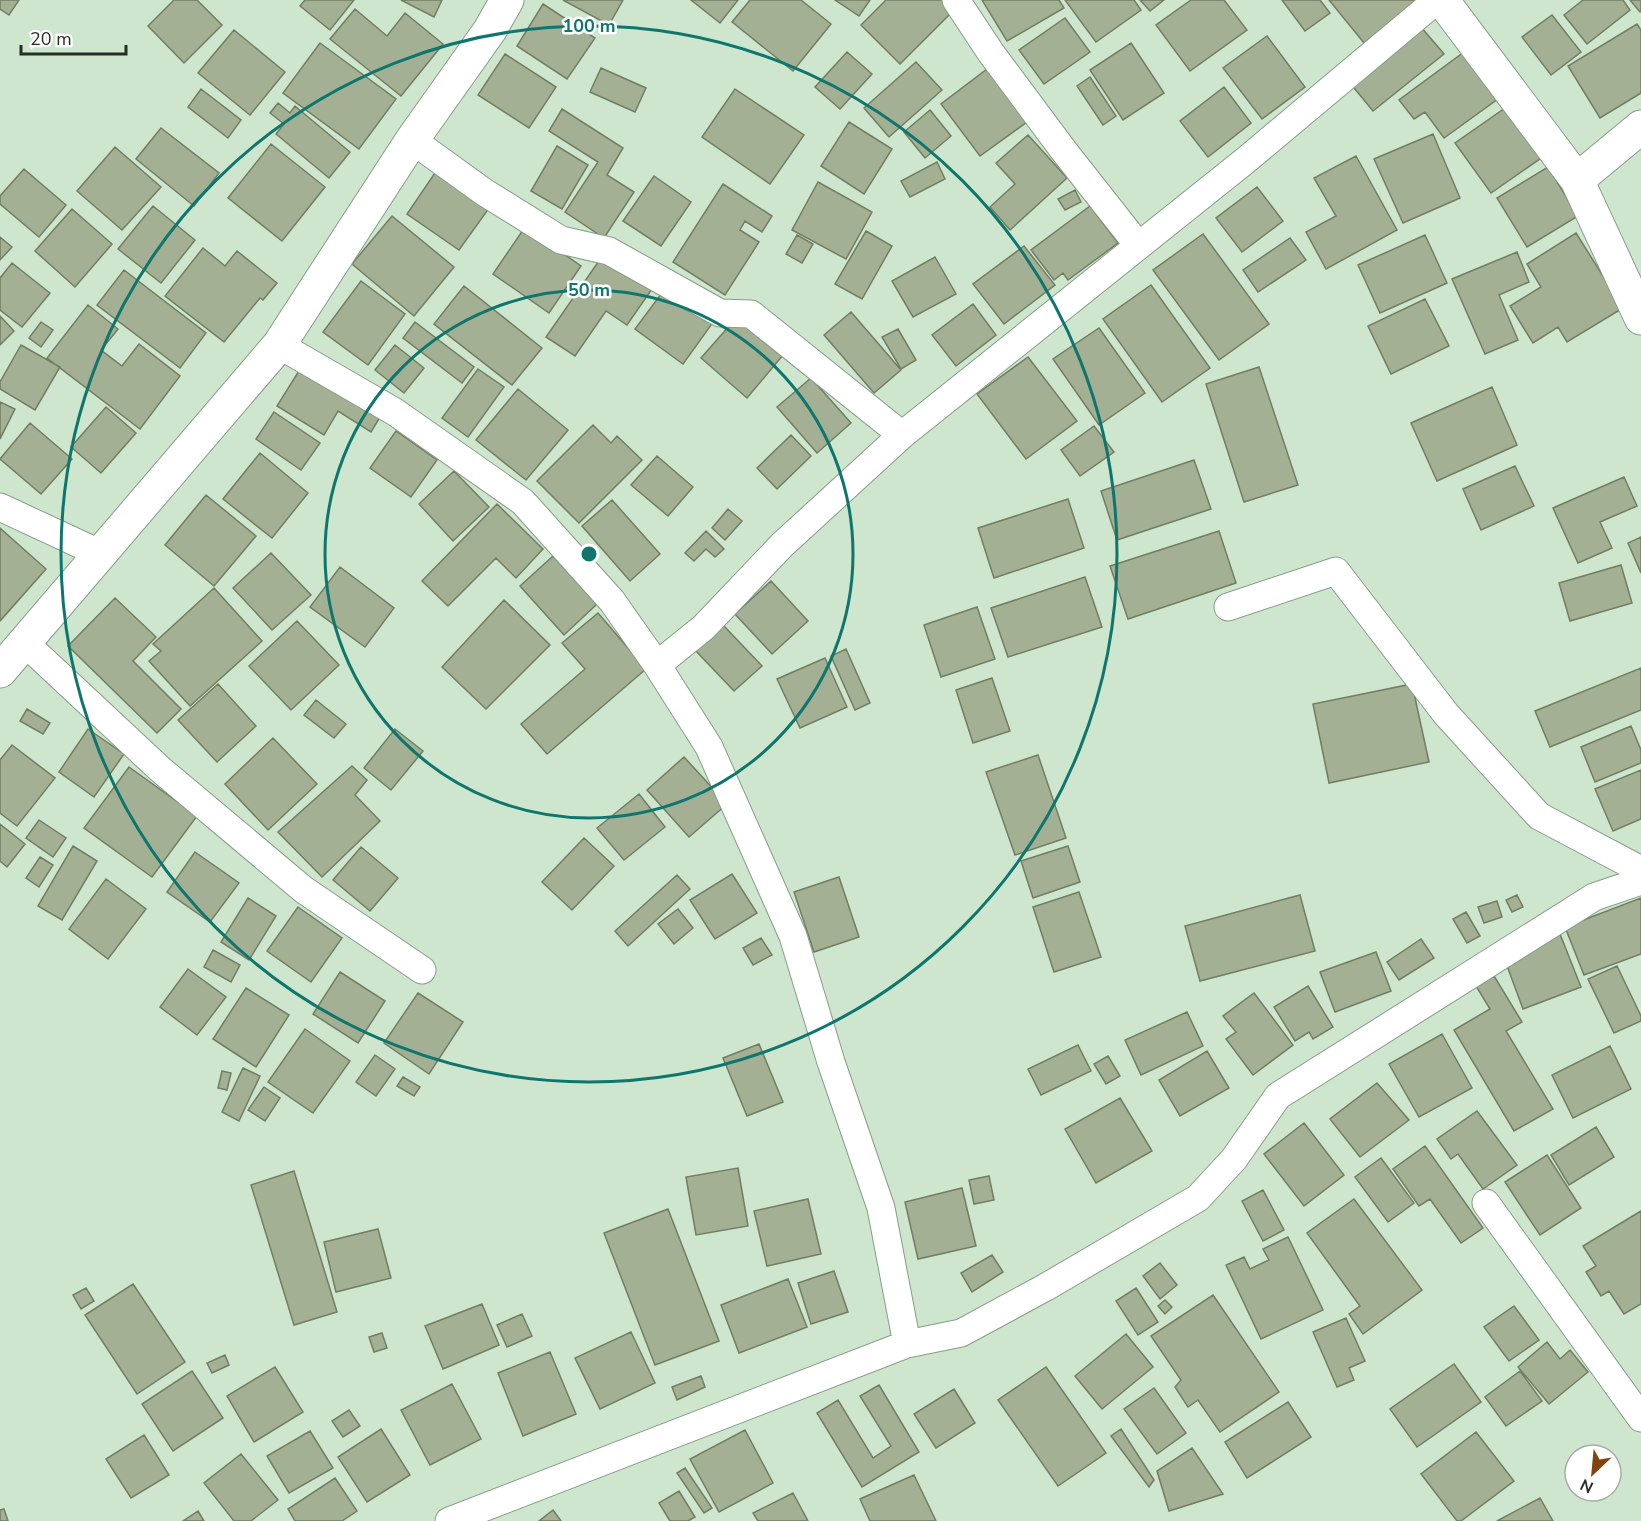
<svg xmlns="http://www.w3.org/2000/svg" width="1641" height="1521" font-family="'Nunito Sans',sans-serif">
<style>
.building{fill:#a3b093;stroke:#717e62;stroke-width:1.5}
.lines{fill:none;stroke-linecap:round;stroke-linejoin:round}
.minor-casing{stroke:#869e86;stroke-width:29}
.tertiary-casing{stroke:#869e86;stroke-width:35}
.minor{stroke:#fff;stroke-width:27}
.tertiary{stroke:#fff;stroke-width:33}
.ring{fill:none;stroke:#0f766e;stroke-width:3}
.centre{fill:#0f766e;stroke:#fff;stroke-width:3}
.ring-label{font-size:18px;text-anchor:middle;font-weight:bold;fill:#0f766e;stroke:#fff;stroke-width:5;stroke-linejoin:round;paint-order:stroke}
</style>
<rect width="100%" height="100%" fill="#cde6cd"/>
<path class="building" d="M 0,0 L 19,0 L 9,15 L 0,9 Z
M 174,0 L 197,0 L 222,25 L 184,63 L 148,26 Z
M 305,0 L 354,0 L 330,30 L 300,6 Z
M 401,0 L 442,0 L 434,17 Z
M 563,0 L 623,0 L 609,25 Z
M 691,0 L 738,0 L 720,23 Z
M 750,0 L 801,0 L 831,24 L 793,71 L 732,22 Z
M 835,0 L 870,0 L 859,16 Z
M 886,0 L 953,0 L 959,5 L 900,64 L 861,25 Z
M 982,0 L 1059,0 L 1064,8 L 1007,41 Z
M 1065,0 L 1134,0 L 1141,10 L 1096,42 Z
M 1140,0 L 1164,0 L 1150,11 Z
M 1191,0 L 1224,0 L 1247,30 L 1190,71 L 1156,25 Z
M 1282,0 L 1320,0 L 1330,13 L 1305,31 Z
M 1329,0 L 1417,0 L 1364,43 Z
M 1583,0 L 1623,0 L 1630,10 L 1587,44 L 1564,15 Z
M 1630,0 L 1641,0 L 1641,11 L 1640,12 Z
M 543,4 L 595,38 L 567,79 L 517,46 Z
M 355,9 L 387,36 L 405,13 L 443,44 L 401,96 L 330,39 Z
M 1552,15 L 1581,52 L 1551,75 L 1522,37 Z
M 1065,18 L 1090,52 L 1044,84 L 1019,50 Z
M 1637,24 L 1641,30 L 1641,93 L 1600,118 L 1568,66 Z
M 1421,27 L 1444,54 L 1373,111 L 1350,83 Z
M 234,30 L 285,72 L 250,115 L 198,73 Z
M 1267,36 L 1305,87 L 1262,119 L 1223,68 Z
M 320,43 L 396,99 L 359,149 L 283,93 Z
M 1131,43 L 1164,93 L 1123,120 L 1090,70 Z
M 1468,49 L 1502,96 L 1444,138 L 1425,112 L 1414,119 L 1399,100 Z
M 847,52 L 872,74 L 840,109 L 815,87 Z
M 505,54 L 556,87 L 529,128 L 478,95 Z
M 916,62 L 942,90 L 889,137 L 864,108 Z
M 601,68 L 646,88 L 635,112 L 590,92 Z
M 987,69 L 1027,122 L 980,156 L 941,104 Z
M 1090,77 L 1116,116 L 1103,125 L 1077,86 Z
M 1224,87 L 1251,123 L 1208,157 L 1180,121 Z
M 201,89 L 241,120 L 228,138 L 188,107 Z
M 735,89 L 804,135 L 770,184 L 702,137 Z
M 278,103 L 290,113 L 295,106 L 350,152 L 329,178 L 276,134 L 284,124 L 270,113 Z
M 1508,106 L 1544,156 L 1491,193 L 1455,143 Z
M 562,109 L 623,148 L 607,175 L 634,192 L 604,238 L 565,212 L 598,162 L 549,131 Z
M 930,110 L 951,136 L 925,158 L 904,132 Z
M 849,122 L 892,149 L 864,194 L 821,166 Z
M 161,128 L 219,173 L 194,206 L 136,159 Z
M 1433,134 L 1460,198 L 1403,223 L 1374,159 Z
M 1028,135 L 1067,178 L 1010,230 L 990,207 L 1015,184 L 996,163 Z
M 271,144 L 325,187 L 282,241 L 228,198 Z
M 557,146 L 588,165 L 562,209 L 531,191 Z
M 115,147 L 161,187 L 122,230 L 77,191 Z
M 1356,156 L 1397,230 L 1326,269 L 1306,232 L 1336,216 L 1314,178 Z
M 937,162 L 945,179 L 910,197 L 901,181 Z
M 439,167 L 492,204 L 459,250 L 407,214 Z
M 1548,167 L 1578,216 L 1527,247 L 1497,198 Z
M 24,169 L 66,205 L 39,237 L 0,204 L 0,196 Z
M 654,176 L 691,202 L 661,246 L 623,221 Z
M 818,182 L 872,212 L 846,259 L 792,230 Z
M 723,184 L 772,216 L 762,232 L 745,221 L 740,230 L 759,242 L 725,295 L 673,262 Z
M 1257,187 L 1283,221 L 1242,252 L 1216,218 Z
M 1075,190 L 1081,202 L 1065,210 L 1058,199 Z
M 153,206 L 195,240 L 161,283 L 118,249 Z
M 1090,206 L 1118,243 L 1068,280 L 1063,273 L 1054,280 L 1031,250 Z
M 72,209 L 112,244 L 75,287 L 35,251 Z
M 392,216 L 454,267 L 414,316 L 352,264 Z
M 525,227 L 581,266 L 549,313 L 493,274 Z
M 866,231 L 892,246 L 862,299 L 835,284 Z
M 1576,233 L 1623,308 L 1567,342 L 1558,327 L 1533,343 L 1510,306 L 1541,287 L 1527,264 Z
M 1203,234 L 1269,324 L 1219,360 L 1153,270 Z
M 797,235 L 813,244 L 802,263 L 786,254 Z
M 1425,235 L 1447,283 L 1380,313 L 1358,265 Z
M 0,237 L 12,247 L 0,260 Z
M 1290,238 L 1306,260 L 1258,292 L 1243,270 Z
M 1024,246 L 1055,285 L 1004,324 L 973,284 Z
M 203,248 L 225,266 L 237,251 L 277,283 L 263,300 L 260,298 L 224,342 L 165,296 Z
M 1517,252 L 1529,282 L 1499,295 L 1518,340 L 1485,354 L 1452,279 Z
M 603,255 L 652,289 L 627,325 L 606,311 L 575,356 L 546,337 Z
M 935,257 L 956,294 L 913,317 L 892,281 Z
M 12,263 L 50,293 L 22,327 L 0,310 L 0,278 Z
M 124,270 L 206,333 L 180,368 L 97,305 Z
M 361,281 L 405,314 L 368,365 L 323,332 Z
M 1151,285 L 1210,368 L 1162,402 L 1103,319 Z
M 464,286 L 542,348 L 512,385 L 434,324 Z
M 667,286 L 714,321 L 683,364 L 635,329 Z
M 1425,299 L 1449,346 L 1391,374 L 1368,326 Z
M 973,304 L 996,335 L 956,366 L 932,335 Z
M 88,305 L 118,329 L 101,350 L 122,366 L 139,344 L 180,376 L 140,429 L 47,358 Z
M 851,312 L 901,370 L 874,393 L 824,335 Z
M 0,316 L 14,331 L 0,345 Z
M 738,316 L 783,355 L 747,398 L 701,358 Z
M 41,322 L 53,330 L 41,347 L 29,338 Z
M 415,322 L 474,367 L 462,383 L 403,338 Z
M 1099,328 L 1145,393 L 1099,425 L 1053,359 Z
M 898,329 L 916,360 L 901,369 L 882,337 Z
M 21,345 L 60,367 L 35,410 L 0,389 L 0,382 Z
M 395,345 L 424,368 L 404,393 L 375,370 Z
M 1028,357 L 1077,421 L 1026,459 L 977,394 Z
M 302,366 L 382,414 L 371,432 L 338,411 L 324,435 L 277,406 Z
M 1259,367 L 1298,485 L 1244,502 L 1206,384 Z
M 478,369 L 504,387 L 468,437 L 442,418 Z
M 811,378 L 851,423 L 817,453 L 777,407 Z
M 1492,387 L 1517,445 L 1437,481 L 1411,423 Z
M 518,389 L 568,430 L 526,480 L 476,440 Z
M 0,402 L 15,409 L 0,439 Z
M 106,407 L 136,433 L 101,473 L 71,447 Z
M 274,412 L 320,443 L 301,470 L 256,439 Z
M 30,423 L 72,459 L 41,494 L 0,459 Z
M 593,425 L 611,443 L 617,436 L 642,460 L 579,523 L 537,481 Z
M 1094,426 L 1114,452 L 1080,476 L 1061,450 Z
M 396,431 L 437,460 L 411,497 L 370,468 Z
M 791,435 L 811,456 L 777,489 L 757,468 Z
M 260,453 L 308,493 L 272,538 L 223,499 Z
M 657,456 L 693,487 L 668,516 L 631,485 Z
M 1194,460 L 1211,509 L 1117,540 L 1101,491 Z
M 1515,466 L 1534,506 L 1481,530 L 1463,489 Z
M 454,471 L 489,507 L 453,541 L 419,504 Z
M 1624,477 L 1637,506 L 1600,522 L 1612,548 L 1578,563 L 1553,508 Z
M 206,495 L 256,536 L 214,586 L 165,545 Z
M 1068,499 L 1084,548 L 994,578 L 978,528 Z
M 612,500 L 660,554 L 630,581 L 582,526 Z
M 497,504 L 543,549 L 516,578 L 496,558 L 448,606 L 422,581 Z
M 728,509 L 742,521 L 725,540 L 712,528 Z
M 0,528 L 46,569 L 0,621 Z
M 706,531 L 724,549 L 715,557 L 706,549 L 694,561 L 685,553 Z
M 1219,531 L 1236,583 L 1128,619 L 1110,566 Z
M 1641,537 L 1641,573 L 1628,543 Z
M 271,553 L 311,595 L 272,630 L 233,588 Z
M 553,556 L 597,604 L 564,635 L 520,586 Z
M 1621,565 L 1632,603 L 1570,621 L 1559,583 Z
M 340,567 L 394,608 L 365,647 L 310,607 Z
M 1085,577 L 1102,627 L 1008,657 L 991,608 Z
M 771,581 L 808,621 L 772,654 L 735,614 Z
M 214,588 L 262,641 L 190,706 L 149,661 L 161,651 L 153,644 Z
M 115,598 L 156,637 L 133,661 L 181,709 L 157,733 L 68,646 Z
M 504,600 L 550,645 L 486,709 L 442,667 Z
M 977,607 L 995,659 L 941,677 L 924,625 Z
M 598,613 L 646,669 L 547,754 L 521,724 L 585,669 L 562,643 Z
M 297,621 L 339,665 L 291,710 L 249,666 Z
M 723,625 L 762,666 L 734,691 L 695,650 Z
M 846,649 L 870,703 L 855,710 L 831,656 Z
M 825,658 L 847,707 L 800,728 L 777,679 Z
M 1641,668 L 1641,710 L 1550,747 L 1535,711 Z
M 992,678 L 1010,731 L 973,743 L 956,690 Z
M 218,684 L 256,726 L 217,762 L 178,720 Z
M 1412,684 L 1429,762 L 1329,783 L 1313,704 Z
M 316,700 L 346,724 L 334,738 L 304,715 Z
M 27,709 L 50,723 L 43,734 L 20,721 Z
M 1631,726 L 1641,750 L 1641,763 L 1595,782 L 1581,747 Z
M 88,729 L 124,754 L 94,797 L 59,772 Z
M 395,729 L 423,751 L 391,790 L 364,768 Z
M 273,738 L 317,784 L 268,830 L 225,784 Z
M 12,745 L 55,778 L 17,826 L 0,813 L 0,760 Z
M 1038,755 L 1066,838 L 1015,855 L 986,772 Z
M 684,757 L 727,804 L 689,837 L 647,790 Z
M 352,766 L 367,780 L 355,795 L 380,821 L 322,877 L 278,832 Z
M 129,767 L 197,816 L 152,877 L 84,828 Z
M 1641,770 L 1641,819 L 1613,831 L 1595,789 Z
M 639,794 L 665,827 L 624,860 L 597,828 Z
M 39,820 L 66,838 L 53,857 L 26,838 Z
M 0,824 L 25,844 L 7,867 L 0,861 Z
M 584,838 L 614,866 L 572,910 L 542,882 Z
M 73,846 L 97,861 L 62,920 L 38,906 Z
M 1068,846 L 1080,882 L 1033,898 L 1021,861 Z
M 361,847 L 398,878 L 370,911 L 333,880 Z
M 195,852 L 239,883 L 210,922 L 167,892 Z
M 40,857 L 53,865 L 39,887 L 26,878 Z
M 732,874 L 757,913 L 715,939 L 690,900 Z
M 677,875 L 690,889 L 628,946 L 615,931 Z
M 839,877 L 859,937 L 814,952 L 794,892 Z
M 106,879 L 146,909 L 108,959 L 69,929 Z
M 1079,892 L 1101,957 L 1054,972 L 1033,907 Z
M 1300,895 L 1315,951 L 1200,981 L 1185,926 Z
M 1517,895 L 1523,907 L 1512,912 L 1506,900 Z
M 248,898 L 276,916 L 249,960 L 221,942 Z
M 1641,898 L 1641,954 L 1584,975 L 1565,927 Z
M 1497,901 L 1502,917 L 1484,923 L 1478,907 Z
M 298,907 L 342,938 L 311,982 L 267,951 Z
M 678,909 L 693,928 L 674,944 L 658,924 Z
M 1466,912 L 1480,936 L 1467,943 L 1453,919 Z
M 1560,934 L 1581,987 L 1523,1009 L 1503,955 Z
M 761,938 L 772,955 L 753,965 L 743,948 Z
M 1421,939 L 1434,958 L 1399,980 L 1387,962 Z
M 213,950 L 240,965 L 231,982 L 204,967 Z
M 1376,952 L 1391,991 L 1335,1012 L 1320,972 Z
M 1617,966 L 1641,1016 L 1641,1021 L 1614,1033 L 1588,979 Z
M 188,969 L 226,997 L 197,1035 L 160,1007 Z
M 340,972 L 385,1001 L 358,1043 L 313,1014 Z
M 1494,976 L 1522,1022 L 1506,1031 L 1553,1109 L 1514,1131 L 1454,1030 L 1490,1009 L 1476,986 Z
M 1308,986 L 1333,1027 L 1313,1039 L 1309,1032 L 1295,1041 L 1274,1007 Z
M 246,988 L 289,1015 L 256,1067 L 213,1039 Z
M 418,993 L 463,1022 L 429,1074 L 384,1043 Z
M 1254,993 L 1293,1045 L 1253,1075 L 1226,1039 L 1236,1032 L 1223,1016 Z
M 1187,1012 L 1203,1046 L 1141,1075 L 1125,1040 Z
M 305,1029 L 350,1061 L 313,1113 L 268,1082 Z
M 1442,1034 L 1472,1088 L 1419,1117 L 1389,1064 Z
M 759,1044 L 783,1102 L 747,1116 L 723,1058 Z
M 1078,1045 L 1091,1071 L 1041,1095 L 1028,1069 Z
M 1610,1046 L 1631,1089 L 1573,1118 L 1552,1075 Z
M 1207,1051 L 1229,1088 L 1180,1116 L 1159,1080 Z
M 375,1055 L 395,1069 L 376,1096 L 356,1082 Z
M 1108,1056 L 1120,1076 L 1106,1084 L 1094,1064 Z
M 243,1068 L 260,1076 L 239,1121 L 222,1112 Z
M 222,1071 L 231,1073 L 227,1090 L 218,1088 Z
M 403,1077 L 420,1087 L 414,1096 L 397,1086 Z
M 1377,1083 L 1409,1120 L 1360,1157 L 1330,1119 Z
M 264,1087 L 280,1098 L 265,1121 L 248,1110 Z
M 1120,1098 L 1152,1151 L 1096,1183 L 1065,1129 Z
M 1477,1111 L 1517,1165 L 1483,1189 L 1458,1154 L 1451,1159 L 1437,1139 Z
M 1304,1123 L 1344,1175 L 1304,1206 L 1264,1154 Z
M 1596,1127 L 1614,1157 L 1569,1185 L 1551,1155 Z
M 1425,1146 L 1483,1228 L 1461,1243 L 1430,1199 L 1419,1206 L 1393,1169 Z
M 1547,1155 L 1581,1208 L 1540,1235 L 1505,1182 Z
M 1381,1158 L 1414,1203 L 1388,1222 L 1355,1177 Z
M 738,1168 L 748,1226 L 696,1235 L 686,1177 Z
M 294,1171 L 337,1312 L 294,1325 L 251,1185 Z
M 989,1176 L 994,1200 L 974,1204 L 969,1180 Z
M 962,1188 L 976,1246 L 918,1259 L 905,1202 Z
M 1263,1190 L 1284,1230 L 1263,1241 L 1242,1201 Z
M 808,1199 L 821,1254 L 767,1266 L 754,1211 Z
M 1354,1199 L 1422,1290 L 1363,1334 L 1349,1314 L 1360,1306 L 1307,1233 Z
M 668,1209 L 719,1341 L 655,1365 L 604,1233 Z
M 1641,1211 L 1641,1304 L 1624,1314 L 1609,1291 L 1601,1296 L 1586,1272 L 1596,1266 L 1583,1246 Z
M 378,1229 L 391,1278 L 336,1292 L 324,1242 Z
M 1288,1237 L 1323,1310 L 1261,1339 L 1226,1265 L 1244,1257 L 1250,1269 L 1269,1260 L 1263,1249 Z
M 992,1255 L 1003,1272 L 972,1292 L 961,1273 Z
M 1160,1263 L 1177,1285 L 1160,1299 L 1143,1276 Z
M 834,1271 L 848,1312 L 811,1324 L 798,1283 Z
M 788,1279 L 807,1327 L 739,1353 L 721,1305 Z
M 133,1284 L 185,1362 L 137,1394 L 85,1315 Z
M 86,1288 L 94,1301 L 81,1309 L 73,1295 Z
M 1136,1288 L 1158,1322 L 1138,1335 L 1116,1301 Z
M 1213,1295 L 1279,1392 L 1220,1432 L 1198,1400 L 1188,1407 L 1175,1387 L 1181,1380 L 1151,1336 Z
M 1165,1300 L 1172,1307 L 1165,1314 L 1158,1306 Z
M 482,1304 L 499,1345 L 443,1369 L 425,1326 Z
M 1514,1306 L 1539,1340 L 1509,1361 L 1484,1327 Z
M 522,1314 L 532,1336 L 507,1347 L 497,1325 Z
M 1346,1318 L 1365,1361 L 1349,1368 L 1354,1380 L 1337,1387 L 1313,1332 Z
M 631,1332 L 655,1383 L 600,1409 L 575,1358 Z
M 382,1333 L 387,1348 L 374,1352 L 369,1337 Z
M 1126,1334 L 1153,1367 L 1102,1409 L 1075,1376 Z
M 1547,1342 L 1560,1359 L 1570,1350 L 1588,1372 L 1549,1404 L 1518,1367 Z
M 550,1352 L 576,1414 L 523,1436 L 498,1373 Z
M 225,1355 L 229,1365 L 212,1373 L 207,1363 Z
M 1454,1364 L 1481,1402 L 1417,1447 L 1390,1409 Z
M 275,1367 L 303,1412 L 254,1442 L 227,1396 Z
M 1046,1367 L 1106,1453 L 1058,1486 L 998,1400 Z
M 192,1371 L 223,1418 L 173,1451 L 142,1404 Z
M 1520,1371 L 1542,1401 L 1506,1426 L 1485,1397 Z
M 701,1376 L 705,1387 L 677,1400 L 672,1387 Z
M 452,1384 L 481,1439 L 430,1465 L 401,1410 Z
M 879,1385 L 919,1452 L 862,1487 L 817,1413 L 838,1400 L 873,1458 L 891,1446 L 860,1396 Z
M 1154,1388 L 1186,1433 L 1157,1454 L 1124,1409 Z
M 954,1389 L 975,1423 L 936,1448 L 914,1414 Z
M 1288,1402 L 1311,1437 L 1247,1478 L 1225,1442 Z
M 349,1410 L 360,1426 L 343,1437 L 332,1421 Z
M 381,1429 L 410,1475 L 367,1502 L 338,1457 Z
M 1121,1429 L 1154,1480 L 1149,1487 L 1111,1436 Z
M 745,1430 L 773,1483 L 719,1512 L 690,1459 Z
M 310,1431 L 333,1468 L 289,1493 L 267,1456 Z
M 1476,1432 L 1514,1481 L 1461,1521 L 1457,1521 L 1421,1474 Z
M 144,1435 L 169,1475 L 131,1498 L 106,1459 Z
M 1192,1448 L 1223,1494 L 1169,1511 L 1157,1471 Z
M 241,1454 L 278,1500 L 251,1521 L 234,1521 L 204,1483 Z
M 685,1468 L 712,1508 L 704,1513 L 677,1473 Z
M 914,1475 L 936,1521 L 870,1521 L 860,1499 Z
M 335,1478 L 357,1511 L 342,1521 L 295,1521 L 288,1509 Z
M 679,1491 L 695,1517 L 688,1521 L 670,1521 L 659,1503 Z
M 793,1493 L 808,1521 L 758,1521 L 753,1513 Z
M 1540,1498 L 1553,1521 L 1497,1521 Z
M 4,1509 L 8,1521 L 0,1521 L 0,1510 Z
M 553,1510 L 561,1521 L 539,1521 Z
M 198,1511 L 204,1521 L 183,1521 Z"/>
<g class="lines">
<g class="minor-casing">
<path id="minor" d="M 956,0 L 991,53 L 1064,151 L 1138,245
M 412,140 L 484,192 L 561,240 L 609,251 L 720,313 L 751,314 L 902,435
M 279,345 L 395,412 L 523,502 L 612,601 L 657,665 L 709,747 L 793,936 L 831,1062 L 881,1208 L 907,1344
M 0,507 L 101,554
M 1228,607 L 1336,571 L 1446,714 L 1539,816 L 1641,870
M 25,643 L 161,770 L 304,890 L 422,970
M 657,665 L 704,627 L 782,545 L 902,435 L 1246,160 L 1437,0
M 1486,1203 L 1641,1418
M 449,1521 L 907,1344 L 961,1333 L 1046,1287 L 1198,1198 L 1234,1159 L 1278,1096 L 1594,897 L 1641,881"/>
</g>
<g class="tertiary-casing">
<path id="tertiary" d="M 1442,0 L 1577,180 L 1641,318
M 1577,180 L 1641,127
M 0,671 L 279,345 L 412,140 L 490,30 L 507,0"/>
</g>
<use href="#minor" class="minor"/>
<use href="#tertiary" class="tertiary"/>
</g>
<g class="ring">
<circle cx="589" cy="554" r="264"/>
<circle cx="589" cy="554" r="528"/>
</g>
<circle cx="589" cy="554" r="9" class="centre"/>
<g class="ring-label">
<text x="589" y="32">100 m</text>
<text x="589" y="296">50 m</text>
</g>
<g transform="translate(1593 1473) rotate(206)"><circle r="28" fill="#ffffff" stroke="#a8aba8" stroke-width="1.5"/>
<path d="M0-4.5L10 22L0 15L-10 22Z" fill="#84430d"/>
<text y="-9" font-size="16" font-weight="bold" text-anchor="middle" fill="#252e25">N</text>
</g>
<path d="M21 45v9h105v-9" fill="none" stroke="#252e25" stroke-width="3"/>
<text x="30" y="45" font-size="18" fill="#252e25" stroke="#ffffff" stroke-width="4.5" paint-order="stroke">20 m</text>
</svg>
